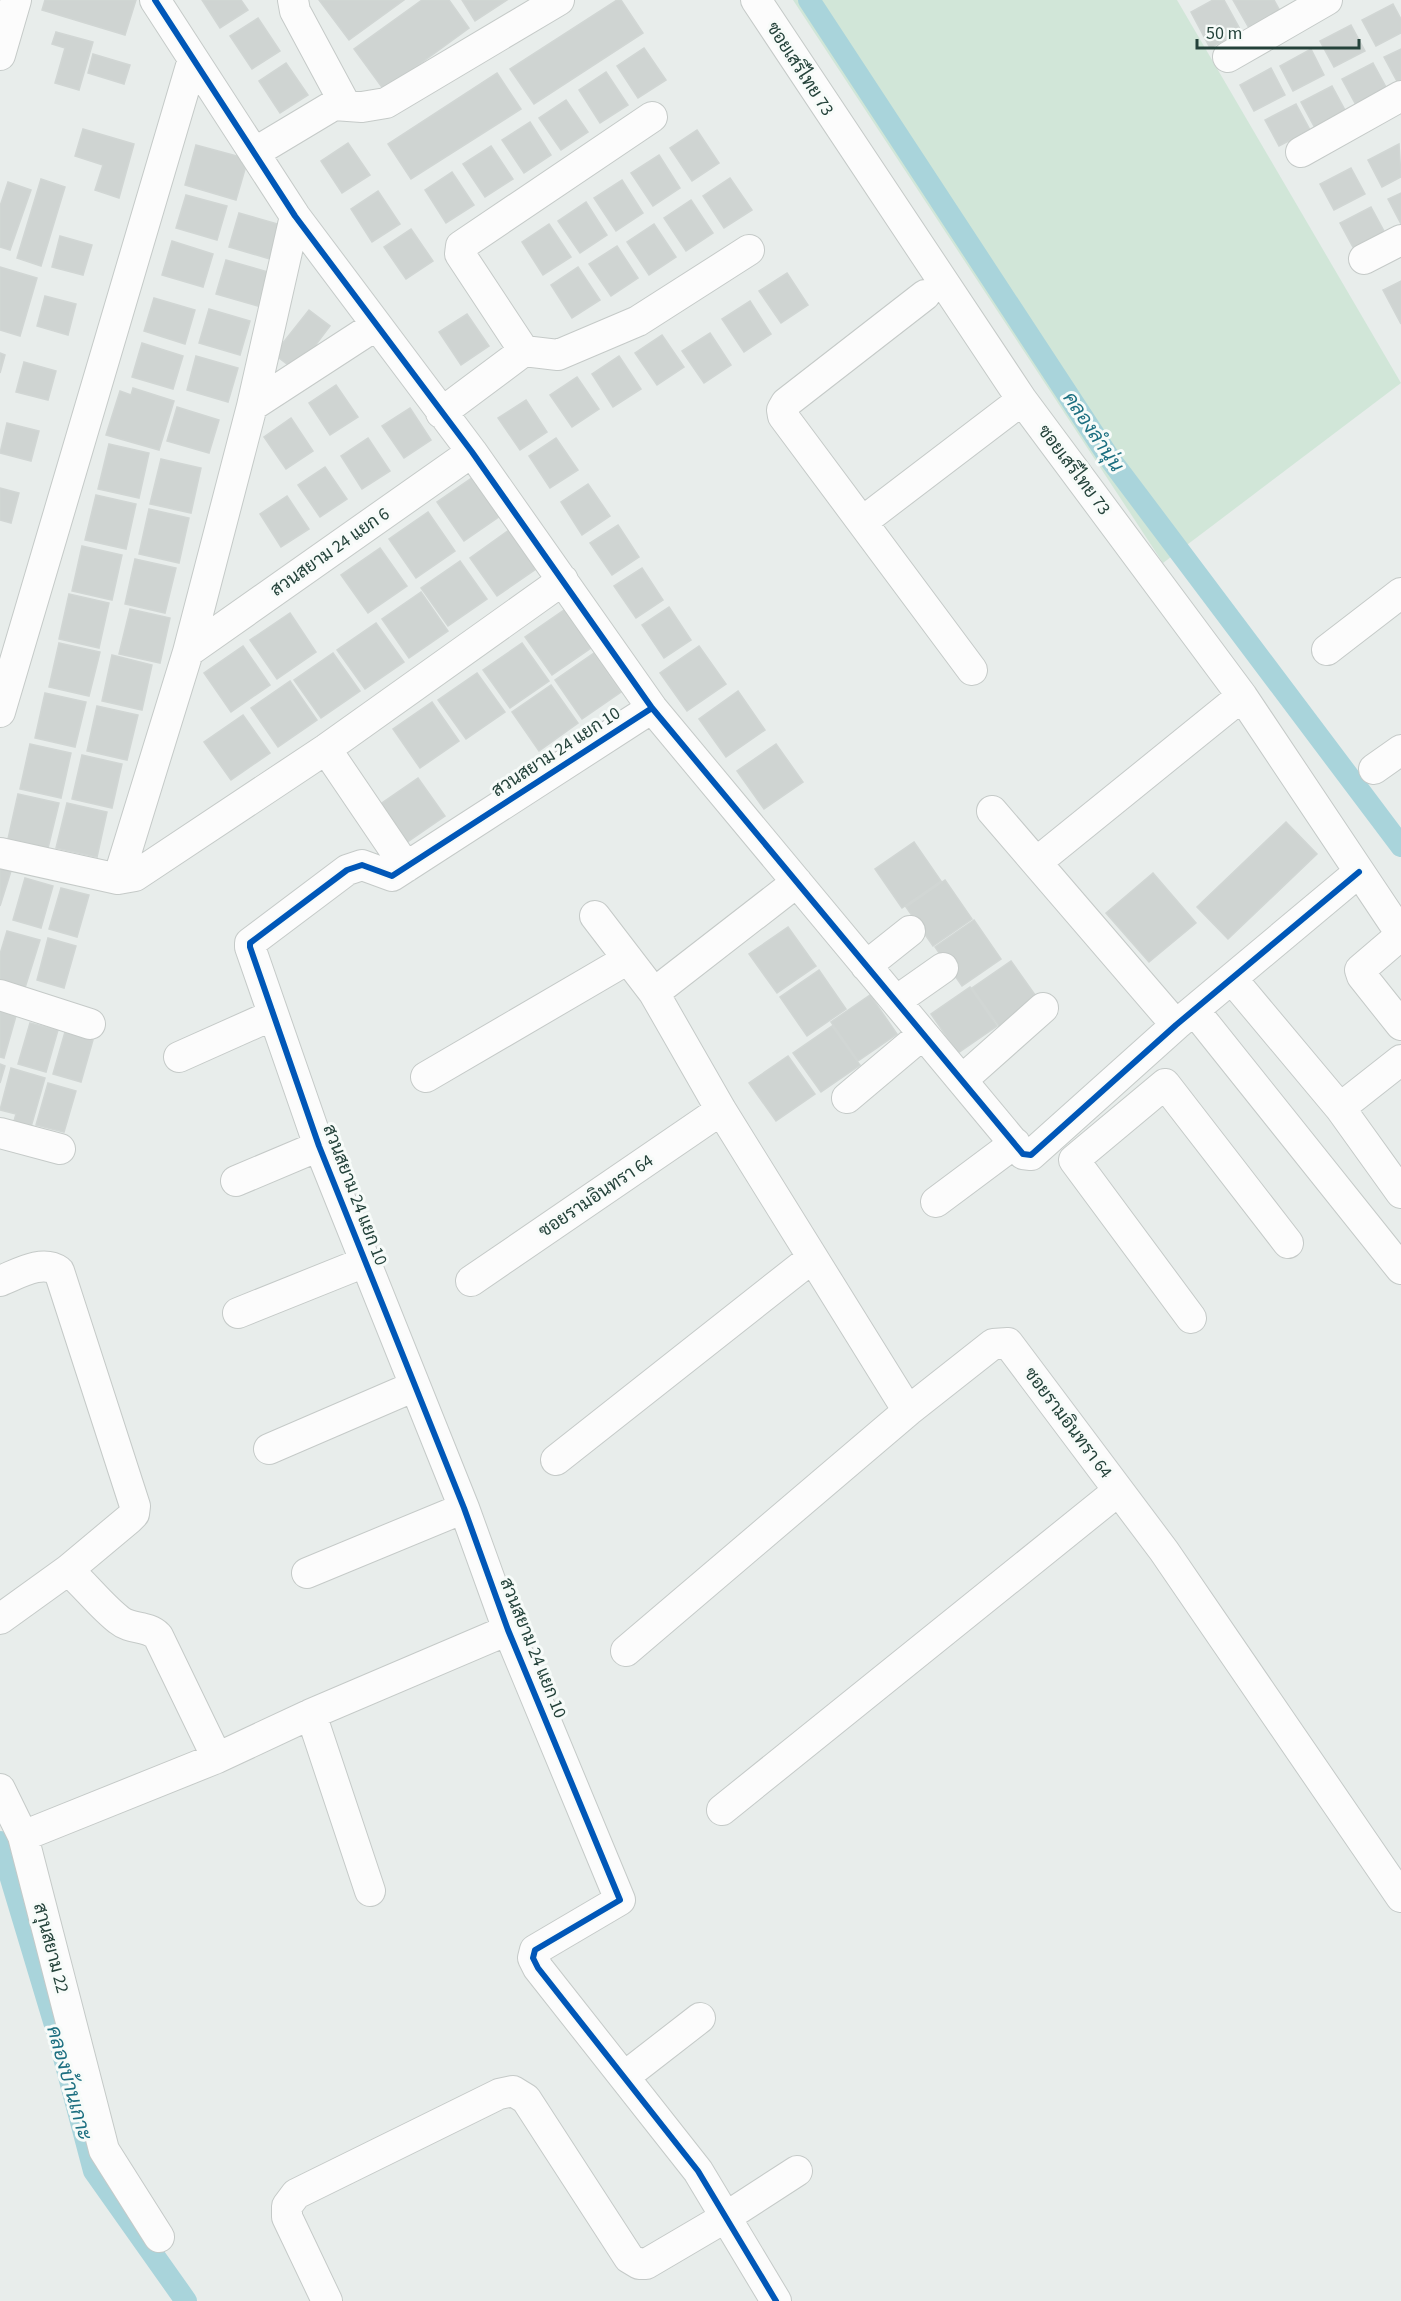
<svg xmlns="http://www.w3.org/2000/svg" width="1401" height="2301" font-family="'Source Sans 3',Sarabun,sans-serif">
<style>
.green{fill:#d1e6d8}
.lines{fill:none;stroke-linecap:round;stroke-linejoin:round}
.canal{stroke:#a9d4db;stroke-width:22}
.building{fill:#cfd4d2;stroke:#d1d6d4;stroke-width:1.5}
.minor-casing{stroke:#c5cac8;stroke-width:32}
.minor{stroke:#fcfcfc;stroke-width:30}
.cycleway-casing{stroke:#f7fbf9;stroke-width:10}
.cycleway{stroke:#0057b8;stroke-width:6}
.labels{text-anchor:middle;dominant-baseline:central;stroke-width:6;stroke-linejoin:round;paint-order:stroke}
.street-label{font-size:18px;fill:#24423a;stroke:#f7fbf9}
.water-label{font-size:20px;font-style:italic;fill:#1c6f80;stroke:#f7fbf9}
</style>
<rect width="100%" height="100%" fill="#e8edeb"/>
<path class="green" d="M 793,0 L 1177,0 L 1401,383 L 1163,563 Z"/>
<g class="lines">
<path class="canal" d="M 809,0 L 1110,459 L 1401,846
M 0,1842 L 58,2035 L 94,2171 L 186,2301"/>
</g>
<path class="building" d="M 45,0 L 136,0 L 125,35 L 42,10 Z
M 202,0 L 241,0 L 248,10 L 220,28 Z
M 319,0 L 404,0 L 349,40 Z
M 422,0 L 449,0 L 469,28 L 384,90 L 354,49 Z
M 462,0 L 507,0 L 475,21 Z
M 617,0 L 621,0 L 643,33 L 534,104 L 510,69 Z
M 1213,0 L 1224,0 L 1241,31 L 1210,48 L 1191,12 Z
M 1233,0 L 1274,0 L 1280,11 L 1249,28 Z
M 1393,4 L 1401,19 L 1401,33 L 1376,46 L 1362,20 Z
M 258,18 L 280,51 L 252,69 L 230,36 Z
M 1351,25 L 1365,51 L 1334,67 L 1320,41 Z
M 56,32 L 93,42 L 79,90 L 55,83 L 65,48 L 52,44 Z
M 644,48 L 666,80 L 638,98 L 617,66 Z
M 1311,49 L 1324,75 L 1293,91 L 1280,66 Z
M 1401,49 L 1401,82 L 1398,83 L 1384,57 Z
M 93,54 L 130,65 L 124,84 L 88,73 Z
M 286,63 L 308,95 L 280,113 L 259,81 Z
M 1373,63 L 1387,89 L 1356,105 L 1342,79 Z
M 1271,68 L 1285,95 L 1254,111 L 1240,85 Z
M 606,72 L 628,105 L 600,123 L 579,90 Z
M 497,73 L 521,109 L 411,179 L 388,144 Z
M 1332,86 L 1346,112 L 1315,128 L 1301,102 Z
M 566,100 L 588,132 L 561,150 L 539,118 Z
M 1296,104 L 1310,130 L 1279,146 L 1265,120 Z
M 530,122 L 551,155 L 524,173 L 502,140 Z
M 83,129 L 134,144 L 119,198 L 95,190 L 103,165 L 75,156 Z
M 697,130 L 719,163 L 692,181 L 670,148 Z
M 348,143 L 370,175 L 342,193 L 321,161 Z
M 1399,144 L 1401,177 L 1382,187 L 1368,160 Z
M 196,145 L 248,159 L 236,200 L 185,185 Z
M 491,146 L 513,179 L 485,197 L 463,164 Z
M 659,155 L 680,188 L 653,206 L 631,173 Z
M 1351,168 L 1365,194 L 1334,210 L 1320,184 Z
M 452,172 L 474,205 L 446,223 L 425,190 Z
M 730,178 L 752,210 L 724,228 L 703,196 Z
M 41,179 L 65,187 L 41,266 L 17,258 Z
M 622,180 L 643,213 L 616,231 L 594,198 Z
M 8,182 L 31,190 L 10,250 L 0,247 L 0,206 Z
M 378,191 L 400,224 L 372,242 L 351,209 Z
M 1401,193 L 1401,224 L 1388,199 Z
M 186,195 L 227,206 L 217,240 L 176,228 Z
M 691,200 L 713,233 L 686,251 L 664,218 Z
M 586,202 L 607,235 L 580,253 L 558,221 Z
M 1371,207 L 1385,233 L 1354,249 L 1340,223 Z
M 239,213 L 281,225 L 270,259 L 229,247 Z
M 549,224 L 571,257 L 543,275 L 522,242 Z
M 654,224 L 676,257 L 649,275 L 627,242 Z
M 411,229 L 433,261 L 406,279 L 384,247 Z
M 60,236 L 92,245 L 83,275 L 52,267 Z
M 172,241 L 213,254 L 203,287 L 162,275 Z
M 617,246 L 638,278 L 611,296 L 589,264 Z
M 226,260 L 268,272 L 258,306 L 216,294 Z
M 0,267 L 37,278 L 20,336 L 0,330 Z
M 578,267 L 600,300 L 572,318 L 551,285 Z
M 787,273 L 808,305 L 781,323 L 759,291 Z
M 1401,281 L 1401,324 L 1383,290 Z
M 45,296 L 76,304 L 68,335 L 37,326 Z
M 154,298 L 195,310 L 185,344 L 144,331 Z
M 750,301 L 771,334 L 744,352 L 722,319 Z
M 209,309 L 250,321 L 240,355 L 199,343 Z
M 309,310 L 330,326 L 296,371 L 274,354 Z
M 467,314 L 489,346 L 461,365 L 439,332 Z
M 710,333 L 731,365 L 704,383 L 682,351 Z
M 662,335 L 684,367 L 657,385 L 635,353 Z
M 142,343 L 183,356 L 173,389 L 132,377 Z
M 0,353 L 5,355 L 0,373 Z
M 196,356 L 238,368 L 228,402 L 187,390 Z
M 619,356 L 641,389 L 613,407 L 592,374 Z
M 24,362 L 56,371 L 48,400 L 16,392 Z
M 577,377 L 599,409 L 572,427 L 550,395 Z
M 336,385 L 358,417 L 330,435 L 309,403 Z
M 133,388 L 174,401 L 159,450 L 106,435 L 120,391 L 131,395 Z
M 526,400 L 547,432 L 520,450 L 498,418 Z
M 177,407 L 219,420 L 209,453 L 167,441 Z
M 410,408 L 431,440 L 404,458 L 382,426 Z
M 291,418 L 313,451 L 286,469 L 264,437 Z
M 7,423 L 39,431 L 31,461 L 0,453 Z
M 368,438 L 390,471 L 362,489 L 341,456 Z
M 556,438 L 578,470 L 550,488 L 529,456 Z
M 109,444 L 149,453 L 139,498 L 98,489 Z
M 161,459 L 201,468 L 191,513 L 150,504 Z
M 325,467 L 347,499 L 320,517 L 298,485 Z
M 476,475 L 503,514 L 464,541 L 437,502 Z
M 588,484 L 610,516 L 582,535 L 561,502 Z
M 0,488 L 19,493 L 11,523 L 0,520 Z
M 96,495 L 136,504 L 126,549 L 85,540 Z
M 287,496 L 309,529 L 281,547 L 260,514 Z
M 149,509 L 189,518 L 179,563 L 139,554 Z
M 428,512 L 455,551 L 416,578 L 389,539 Z
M 618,525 L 639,557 L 612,575 L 590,543 Z
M 509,530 L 536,569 L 497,596 L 470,558 Z
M 82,546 L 122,555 L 112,600 L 72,591 Z
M 380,548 L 407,586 L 368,613 L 341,575 Z
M 135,559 L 176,568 L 165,613 L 125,604 Z
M 460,561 L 487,599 L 448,626 L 421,588 Z
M 642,568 L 663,600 L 636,618 L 614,586 Z
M 421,592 L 448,631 L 409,658 L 382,619 Z
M 69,594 L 109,603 L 99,648 L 59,639 Z
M 669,607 L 691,640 L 664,658 L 642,625 Z
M 130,609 L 170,618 L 160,663 L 119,654 Z
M 564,610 L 591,648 L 552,675 L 525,637 Z
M 290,613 L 316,652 L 277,679 L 250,640 Z
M 376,623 L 404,662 L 365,689 L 337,650 Z
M 59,643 L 100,652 L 89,696 L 49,687 Z
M 522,643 L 549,681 L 510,708 L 483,670 Z
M 243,646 L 270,685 L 231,712 L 204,673 Z
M 699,646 L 726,684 L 687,711 L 660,673 Z
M 333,653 L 360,691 L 321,718 L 294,680 Z
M 594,653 L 621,692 L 582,719 L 555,680 Z
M 112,655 L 152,665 L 142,710 L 102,701 Z
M 477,673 L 505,712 L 466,739 L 438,700 Z
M 290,681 L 317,720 L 278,747 L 251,708 Z
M 551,685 L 578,723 L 539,751 L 512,712 Z
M 738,691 L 765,730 L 726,757 L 699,719 Z
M 45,693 L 86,702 L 75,747 L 35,738 Z
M 432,702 L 459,741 L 420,768 L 393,729 Z
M 97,706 L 138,715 L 127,760 L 87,751 Z
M 243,715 L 270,753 L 231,780 L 204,742 Z
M 30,744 L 71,753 L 61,798 L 20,789 Z
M 776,744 L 803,782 L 764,809 L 737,771 Z
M 82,755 L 122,764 L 112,808 L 72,799 Z
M 418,778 L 445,816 L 406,843 L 379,805 Z
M 18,794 L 59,803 L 48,848 L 8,839 Z
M 67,803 L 107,812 L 97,857 L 56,848 Z
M 1286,822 L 1317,854 L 1228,939 L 1197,907 Z
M 914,842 L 941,881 L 902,908 L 875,869 Z
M 0,865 L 12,868 L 0,906 Z
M 1153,873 L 1196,923 L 1149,962 L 1106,913 Z
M 25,878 L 53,886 L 41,928 L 13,920 Z
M 945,880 L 972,919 L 933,946 L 906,907 Z
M 61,888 L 89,895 L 77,937 L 49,929 Z
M 974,920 L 1001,959 L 962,986 L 935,947 Z
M 788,927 L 816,966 L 777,993 L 749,954 Z
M 7,931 L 40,940 L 24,991 L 0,983 L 0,954 Z
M 48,938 L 76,946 L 64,988 L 37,980 Z
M 1011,961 L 1038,999 L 999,1026 L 972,988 Z
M 819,970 L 846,1009 L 807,1036 L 780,997 Z
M 970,987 L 997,1026 L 958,1053 L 931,1014 Z
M 870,995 L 897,1034 L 858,1061 L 831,1022 Z
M 0,1011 L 16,1016 L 4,1058 L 0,1057 Z
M 30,1023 L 58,1030 L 46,1072 L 18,1064 Z
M 832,1026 L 860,1065 L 821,1092 L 793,1053 Z
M 65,1032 L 93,1040 L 81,1082 L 53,1074 Z
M 788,1056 L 815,1094 L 776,1121 L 749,1083 Z
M 0,1064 L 5,1066 L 0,1083 Z
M 11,1068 L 45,1078 L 29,1134 L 12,1128 L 16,1114 L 0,1110 Z
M 48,1083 L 76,1091 L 64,1132 L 36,1125 Z"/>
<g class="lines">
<g class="minor-casing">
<path id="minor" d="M 155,0 L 295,216 L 472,452 L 652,708 L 1023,1154 L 1031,1155 L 1176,1025 L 1359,872
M 293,0 L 295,11 L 345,104
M 756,0 L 1022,400 L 1242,696 L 1401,934
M 0,55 L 16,0
M 1228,57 L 1327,0
M 1301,152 L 1401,96
M 254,153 L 334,105 L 362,107 L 386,103 L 559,0
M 1364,259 L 1401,240
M 925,295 L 786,403 L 782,410 L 783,416 L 972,670
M 524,351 L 460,254 L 461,246 L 652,117
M 252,406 L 375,326
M 441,413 L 524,351 L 558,355 L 638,321 L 749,250
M 862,522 L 1022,400
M 1327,650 L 1401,593
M 188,652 L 472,452
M 652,708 L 392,876 L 362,865 L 347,870 L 250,943 L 250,947 L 319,1146 L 464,1508 L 508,1630 L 620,1900 L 535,1950 L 533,1958 L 538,1968 L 698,2171 L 776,2301
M 0,712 L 193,59
M 326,749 L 406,867
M 1374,769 L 1401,750
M 992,811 L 1176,1025
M 0,853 L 118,879 L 135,876 L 326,749 L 563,580
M 1037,862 L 1242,696
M 118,879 L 188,652 L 252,406 L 295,216
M 595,916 L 654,993 L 721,1110 L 908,1411
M 1401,935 L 1360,970 L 1362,976 L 1401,1025
M 866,966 L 910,931
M 1232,979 L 1340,1108 L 1401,1193
M 654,993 L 797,882
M 0,995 L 90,1024
M 896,1001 L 943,968
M 1194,1010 L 1401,1269
M 179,1057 L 273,1015
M 426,1077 L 628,959
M 962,1080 L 1043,1008
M 847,1098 L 923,1034
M 1340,1108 L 1401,1060
M 0,1133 L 60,1149
M 236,1181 L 319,1146
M 936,1202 L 1015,1143
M 0,1281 C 18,1274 42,1259 59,1271 L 135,1506 L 134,1514 L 129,1519 L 68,1570 L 0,1619
M 471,1281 L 721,1110
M 238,1313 L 365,1262
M 1191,1318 L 1074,1160 L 1165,1084 L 1288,1243
M 269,1449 L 415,1386
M 556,1460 L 812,1258
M 68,1570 C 86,1586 101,1606 119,1620 C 131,1630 147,1625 158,1636 L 217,1758
M 307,1573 L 464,1508
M 626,1651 L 908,1411 L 993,1344 L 1008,1343 L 1164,1551 L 1401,1897
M 311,1714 L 370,1891
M 0,1789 L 23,1836 L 104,2150 L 159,2237
M 722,1810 L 1118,1491
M 23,1836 L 217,1758 L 311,1714 L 508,1630
M 624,2077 L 700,2018
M 327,2301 L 287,2217 L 287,2206 L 296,2194 L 499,2094 L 513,2091 L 526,2099 L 629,2258 L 639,2264 L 646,2264 L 726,2217 L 797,2171"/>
</g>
<use href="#minor" class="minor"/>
<g class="cycleway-casing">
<path id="cycleway" d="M 155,0 L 295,216 L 472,452 L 652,708 L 1023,1154 L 1031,1155 L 1176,1025 L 1359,872
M 652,708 L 392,876 L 362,865 L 347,870 L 250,943 L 250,947 L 319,1146 L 464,1508 L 508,1630 L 620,1900 L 535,1950 L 533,1958 L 538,1968 L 698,2171 L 776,2301"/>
</g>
<use href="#cycleway" class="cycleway"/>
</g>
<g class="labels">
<g class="street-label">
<text transform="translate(800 69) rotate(57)">ซอยเสรีไทย 73</text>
<text transform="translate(1074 470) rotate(53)">ซอยเสรีไทย 73</text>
<text transform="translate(330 552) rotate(-35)">สวนสยาม 24 แยก 6</text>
<text transform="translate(556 752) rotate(-33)">สวนสยาม 24 แยก 10</text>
<text transform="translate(355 1195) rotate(69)">สวนสยาม 24 แยก 10</text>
<text transform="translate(596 1196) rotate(-34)">ซอยรามอินทรา 64</text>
<text transform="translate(1068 1423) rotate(53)">ซอยรามอินทรา 64</text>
<text transform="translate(533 1648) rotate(68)">สวนสยาม 24 แยก 10</text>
<text transform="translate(51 1948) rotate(75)">สาุนสยาม 22</text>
</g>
<g class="water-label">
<text transform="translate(1093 432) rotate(56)">คลองลำนุ่น</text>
<text transform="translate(69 2083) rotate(74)">คลองบ้านเกาะ</text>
</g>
</g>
<path d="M1197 39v9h162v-9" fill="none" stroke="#24423a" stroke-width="3"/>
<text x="1206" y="39" font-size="18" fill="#24423a" stroke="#f7fbf9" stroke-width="4.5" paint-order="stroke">50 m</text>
</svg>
